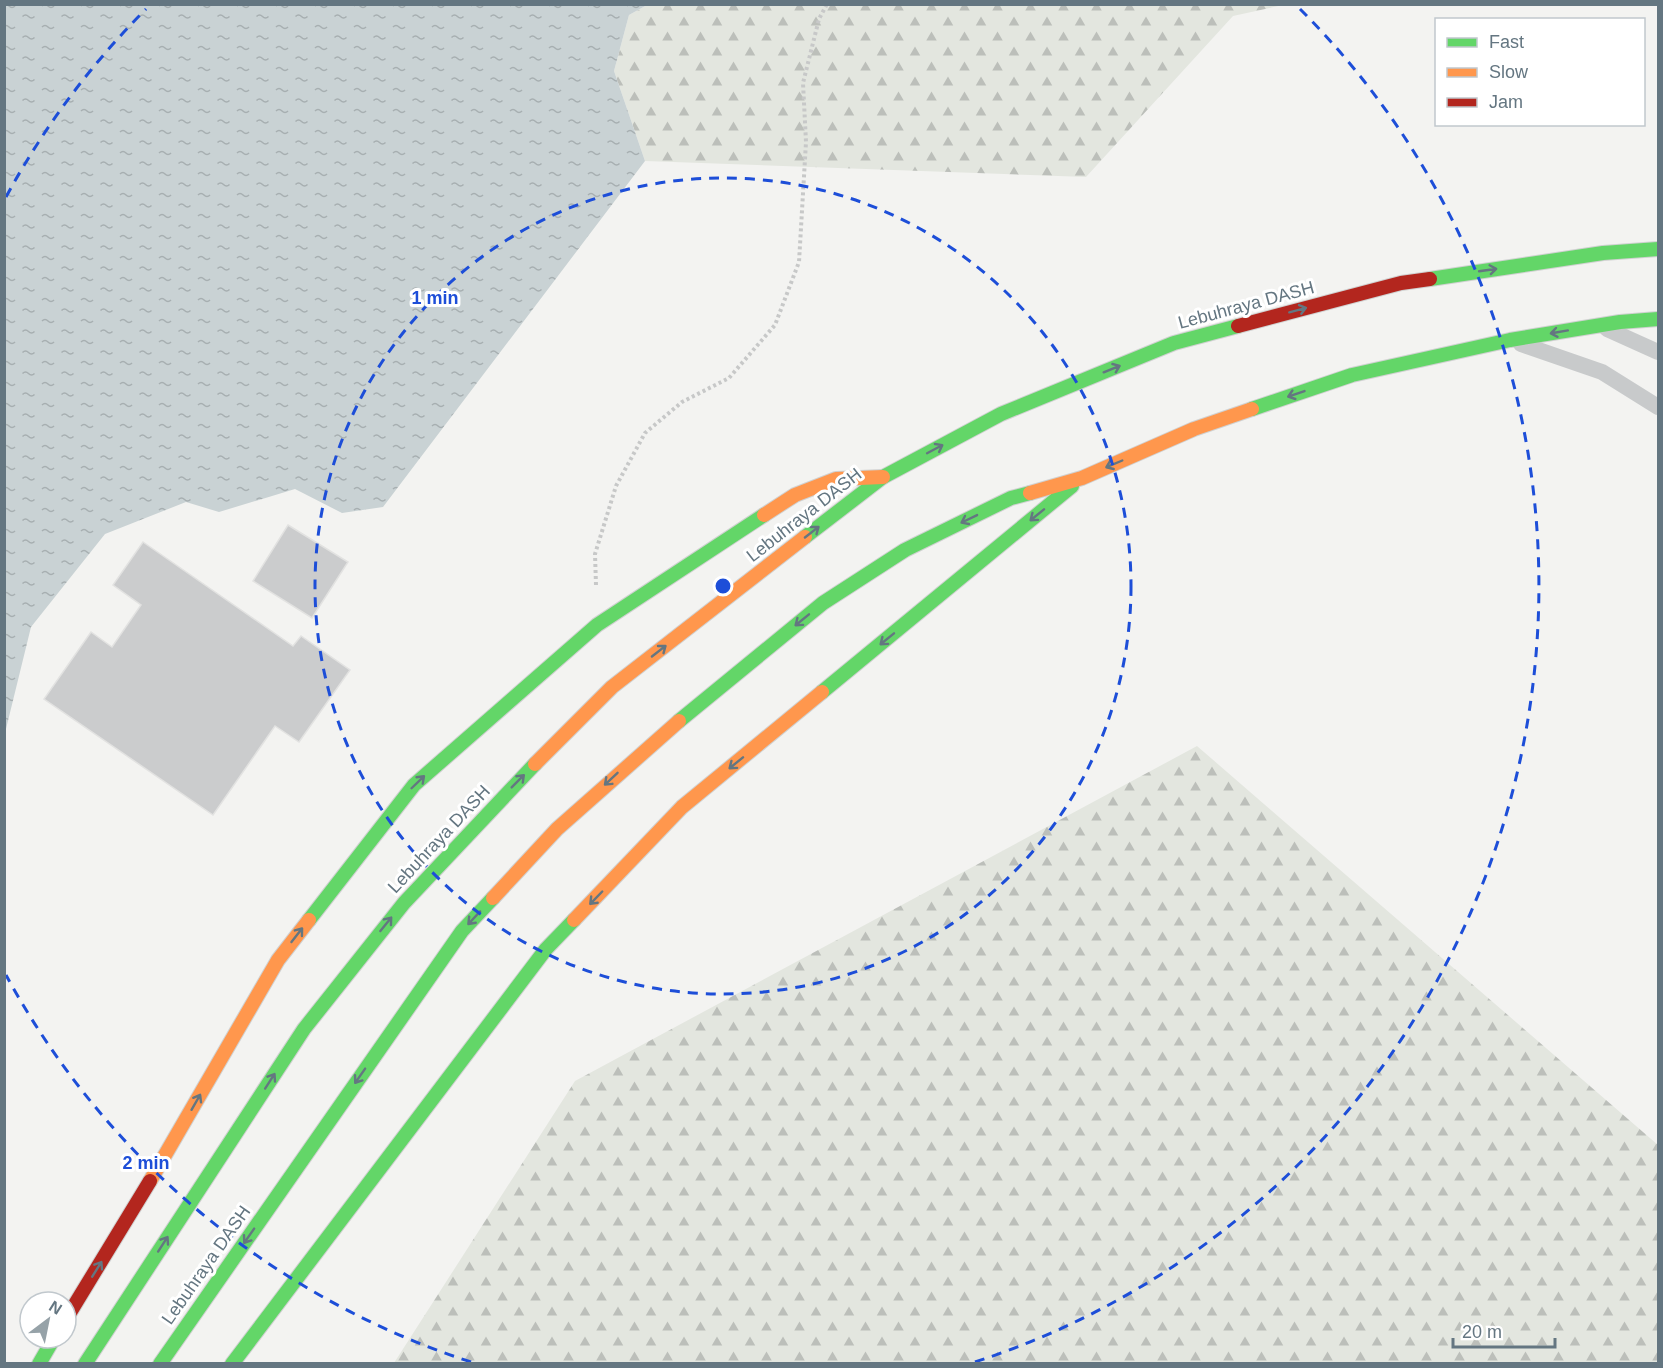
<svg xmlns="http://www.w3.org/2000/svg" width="1663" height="1368" font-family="Helvetica,sans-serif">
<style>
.forest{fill:url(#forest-firs)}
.water{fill:url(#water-ripples)}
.building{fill:#cbcccd;stroke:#e2e2e1;stroke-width:1.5}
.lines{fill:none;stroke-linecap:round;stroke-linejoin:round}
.fast-casing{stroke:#d0d1d1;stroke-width:16}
.slow-casing{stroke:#d0d1d1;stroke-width:16}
.jam-casing{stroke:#d0d1d1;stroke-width:16}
.path{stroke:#c7c8c8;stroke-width:4;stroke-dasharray:3 3;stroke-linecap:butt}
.lane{stroke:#c8cacb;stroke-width:16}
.fast{stroke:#63d668;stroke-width:14}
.slow{stroke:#ff974d;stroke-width:14}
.jam{stroke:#b3261e;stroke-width:14}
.oneway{stroke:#647681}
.ring{fill:none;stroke:#1d4ed8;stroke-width:3;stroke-dasharray:10 8}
.labels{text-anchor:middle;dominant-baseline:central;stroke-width:6;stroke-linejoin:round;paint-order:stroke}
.street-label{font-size:18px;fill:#647681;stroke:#fff}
.centre{fill:#1d4ed8;stroke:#fff;stroke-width:3}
.ring-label{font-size:18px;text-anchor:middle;font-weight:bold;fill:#1d4ed8;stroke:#fff;stroke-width:6;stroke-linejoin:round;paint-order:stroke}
</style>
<defs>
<pattern id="forest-firs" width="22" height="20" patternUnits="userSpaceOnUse" patternTransform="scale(1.5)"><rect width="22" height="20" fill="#e3e6df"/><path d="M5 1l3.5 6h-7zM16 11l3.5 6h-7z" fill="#bcbfba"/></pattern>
<pattern id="water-ripples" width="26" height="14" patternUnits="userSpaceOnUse" patternTransform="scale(1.5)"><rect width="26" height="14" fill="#c9d2d4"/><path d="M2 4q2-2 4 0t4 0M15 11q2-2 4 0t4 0" fill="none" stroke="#a7afb1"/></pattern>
</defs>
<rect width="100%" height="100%" fill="#f3f3f1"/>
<path class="forest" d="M 647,5 L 1283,5 L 1233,16 L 1086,177 L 645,161 L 614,71 L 629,15 Z
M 1197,746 L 1658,1145 L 1658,1363 L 394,1363 L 575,1081 Z"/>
<path class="water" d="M 5,4 L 647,5 L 629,15 L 614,71 L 645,161 L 383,507 L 342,513 L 295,489 L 219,512 L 186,502 L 105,534 L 31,627 L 5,733 Z"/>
<path class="building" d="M 288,525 L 348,562 L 312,618 L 253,581 Z
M 143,542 L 293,646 L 301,636 L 350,670 L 299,742 L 275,726 L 213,815 L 44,699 L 91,632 L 112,647 L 141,605 L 113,585 Z"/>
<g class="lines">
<g class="fast-casing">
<path id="fast" d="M 1430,279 L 1603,253 L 1658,249
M 1252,409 L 1352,375 L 1510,340 L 1620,322 L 1658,319
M 805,537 L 883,477 L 1001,414 L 1174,343 L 1238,326
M 822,692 L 1072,486
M 679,721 L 823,603 L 905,550 L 1011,498 L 1030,493
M 309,920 L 414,785 L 597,625 L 764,515
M 39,1364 L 54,1338
M 85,1364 L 304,1029 L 404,903 L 535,764
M 160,1364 L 462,931 L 493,898
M 232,1364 L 546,949 L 574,920"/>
</g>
<g class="slow-casing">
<path id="slow" d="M 1030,493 L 1082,478 L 1194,429 L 1252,409
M 764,515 L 795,495 L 836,479 L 883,477
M 535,764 L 612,687 L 805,537
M 493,898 L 557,829 L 679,721
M 574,920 L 682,807 L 822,692
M 150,1181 L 278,960 L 309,920"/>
</g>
<g class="jam-casing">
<path id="jam" d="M 1238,326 L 1401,283 L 1430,279
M 66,1319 L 150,1181"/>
</g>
<path class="path" d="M 596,585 L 595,554 L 616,486 L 645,433 L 682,402 L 729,378 L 775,325 L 799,262 L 806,142 L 803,83 L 819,19 L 827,4"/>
<path class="lane" d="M 1607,329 L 1658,352
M 1521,344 L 1602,372 L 1658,407"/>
<use href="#fast" class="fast"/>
<use href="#slow" class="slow"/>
<use href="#jam" class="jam"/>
</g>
<defs><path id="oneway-shaft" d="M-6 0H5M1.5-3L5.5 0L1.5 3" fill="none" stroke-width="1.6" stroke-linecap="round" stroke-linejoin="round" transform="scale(1.5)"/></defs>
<g class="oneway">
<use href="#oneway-shaft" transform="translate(1488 270) rotate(-8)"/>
<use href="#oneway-shaft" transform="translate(1298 310) rotate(-15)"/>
<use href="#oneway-shaft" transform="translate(1559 332) rotate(170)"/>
<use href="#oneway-shaft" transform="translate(1112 369) rotate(-22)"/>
<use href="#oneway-shaft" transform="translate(1296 394) rotate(161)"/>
<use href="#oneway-shaft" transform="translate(935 449) rotate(-28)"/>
<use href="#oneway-shaft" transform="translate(1114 464) rotate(157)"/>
<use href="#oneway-shaft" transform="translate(1037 515) rotate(141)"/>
<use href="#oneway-shaft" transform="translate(969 519) rotate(154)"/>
<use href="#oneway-shaft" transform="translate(812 532) rotate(-38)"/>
<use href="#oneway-shaft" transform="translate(802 620) rotate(141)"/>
<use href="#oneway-shaft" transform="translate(887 639) rotate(141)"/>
<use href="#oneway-shaft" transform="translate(659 651) rotate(-38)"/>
<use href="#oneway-shaft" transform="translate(736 763) rotate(141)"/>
<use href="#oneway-shaft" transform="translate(611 779) rotate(137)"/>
<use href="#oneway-shaft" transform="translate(518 781) rotate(-45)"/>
<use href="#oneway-shaft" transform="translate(418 782) rotate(-44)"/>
<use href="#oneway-shaft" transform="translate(596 898) rotate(134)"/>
<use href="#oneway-shaft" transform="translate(474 918) rotate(133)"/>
<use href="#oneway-shaft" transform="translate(386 924) rotate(-51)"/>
<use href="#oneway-shaft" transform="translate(297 935) rotate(-52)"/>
<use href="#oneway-shaft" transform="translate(360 1076) rotate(125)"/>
<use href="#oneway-shaft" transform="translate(270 1081) rotate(-57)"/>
<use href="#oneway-shaft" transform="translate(196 1102) rotate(-60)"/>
<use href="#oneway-shaft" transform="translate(249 1236) rotate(125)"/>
<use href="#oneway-shaft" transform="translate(163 1244) rotate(-57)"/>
<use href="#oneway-shaft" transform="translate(97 1269) rotate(-58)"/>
</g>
<g class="ring">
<circle cx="723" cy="586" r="408"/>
<path d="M471 1362A816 816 0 0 1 6 975M6 197A816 816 0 0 1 146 9M1300 9A816 816 0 0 1 975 1362"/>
</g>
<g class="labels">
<g class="street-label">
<text transform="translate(1246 305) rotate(-15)">Lebuhraya DASH</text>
<text transform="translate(804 515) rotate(-38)">Lebuhraya DASH</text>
<text transform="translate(439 839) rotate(-47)">Lebuhraya DASH</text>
<text transform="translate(206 1265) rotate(-55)">Lebuhraya DASH</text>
</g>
</g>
<circle cx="723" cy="586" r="9" class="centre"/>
<g class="ring-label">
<text x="435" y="304">1 min</text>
<text x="146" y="1169">2 min</text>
</g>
<rect width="1663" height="1368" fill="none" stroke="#647681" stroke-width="12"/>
<rect x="1435" y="18" width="210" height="108" fill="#ffffff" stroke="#c1c8cd" stroke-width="1.5"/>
<rect x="1447" y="38" width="30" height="9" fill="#63d668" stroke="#c1c8cd" stroke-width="1.5"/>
<text x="1489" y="48" font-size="18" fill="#647681">Fast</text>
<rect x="1447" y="68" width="30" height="9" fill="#ff974d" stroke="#c1c8cd" stroke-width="1.5"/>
<text x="1489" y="78" font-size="18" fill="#647681">Slow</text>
<rect x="1447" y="98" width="30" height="9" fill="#b3261e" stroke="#c1c8cd" stroke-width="1.5"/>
<text x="1489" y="108" font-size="18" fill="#647681">Jam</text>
<g transform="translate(48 1320) rotate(32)"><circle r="28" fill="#ffffff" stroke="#c1c8cd" stroke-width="1.5"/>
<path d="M0-4.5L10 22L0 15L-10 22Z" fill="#96a2a8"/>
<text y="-9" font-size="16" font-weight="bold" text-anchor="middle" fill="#647681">N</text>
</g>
<path d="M1453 1338v9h102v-9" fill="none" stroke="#647681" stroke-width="3"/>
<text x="1462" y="1338" font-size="18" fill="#647681" stroke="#ffffff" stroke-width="4.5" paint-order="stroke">20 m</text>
</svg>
